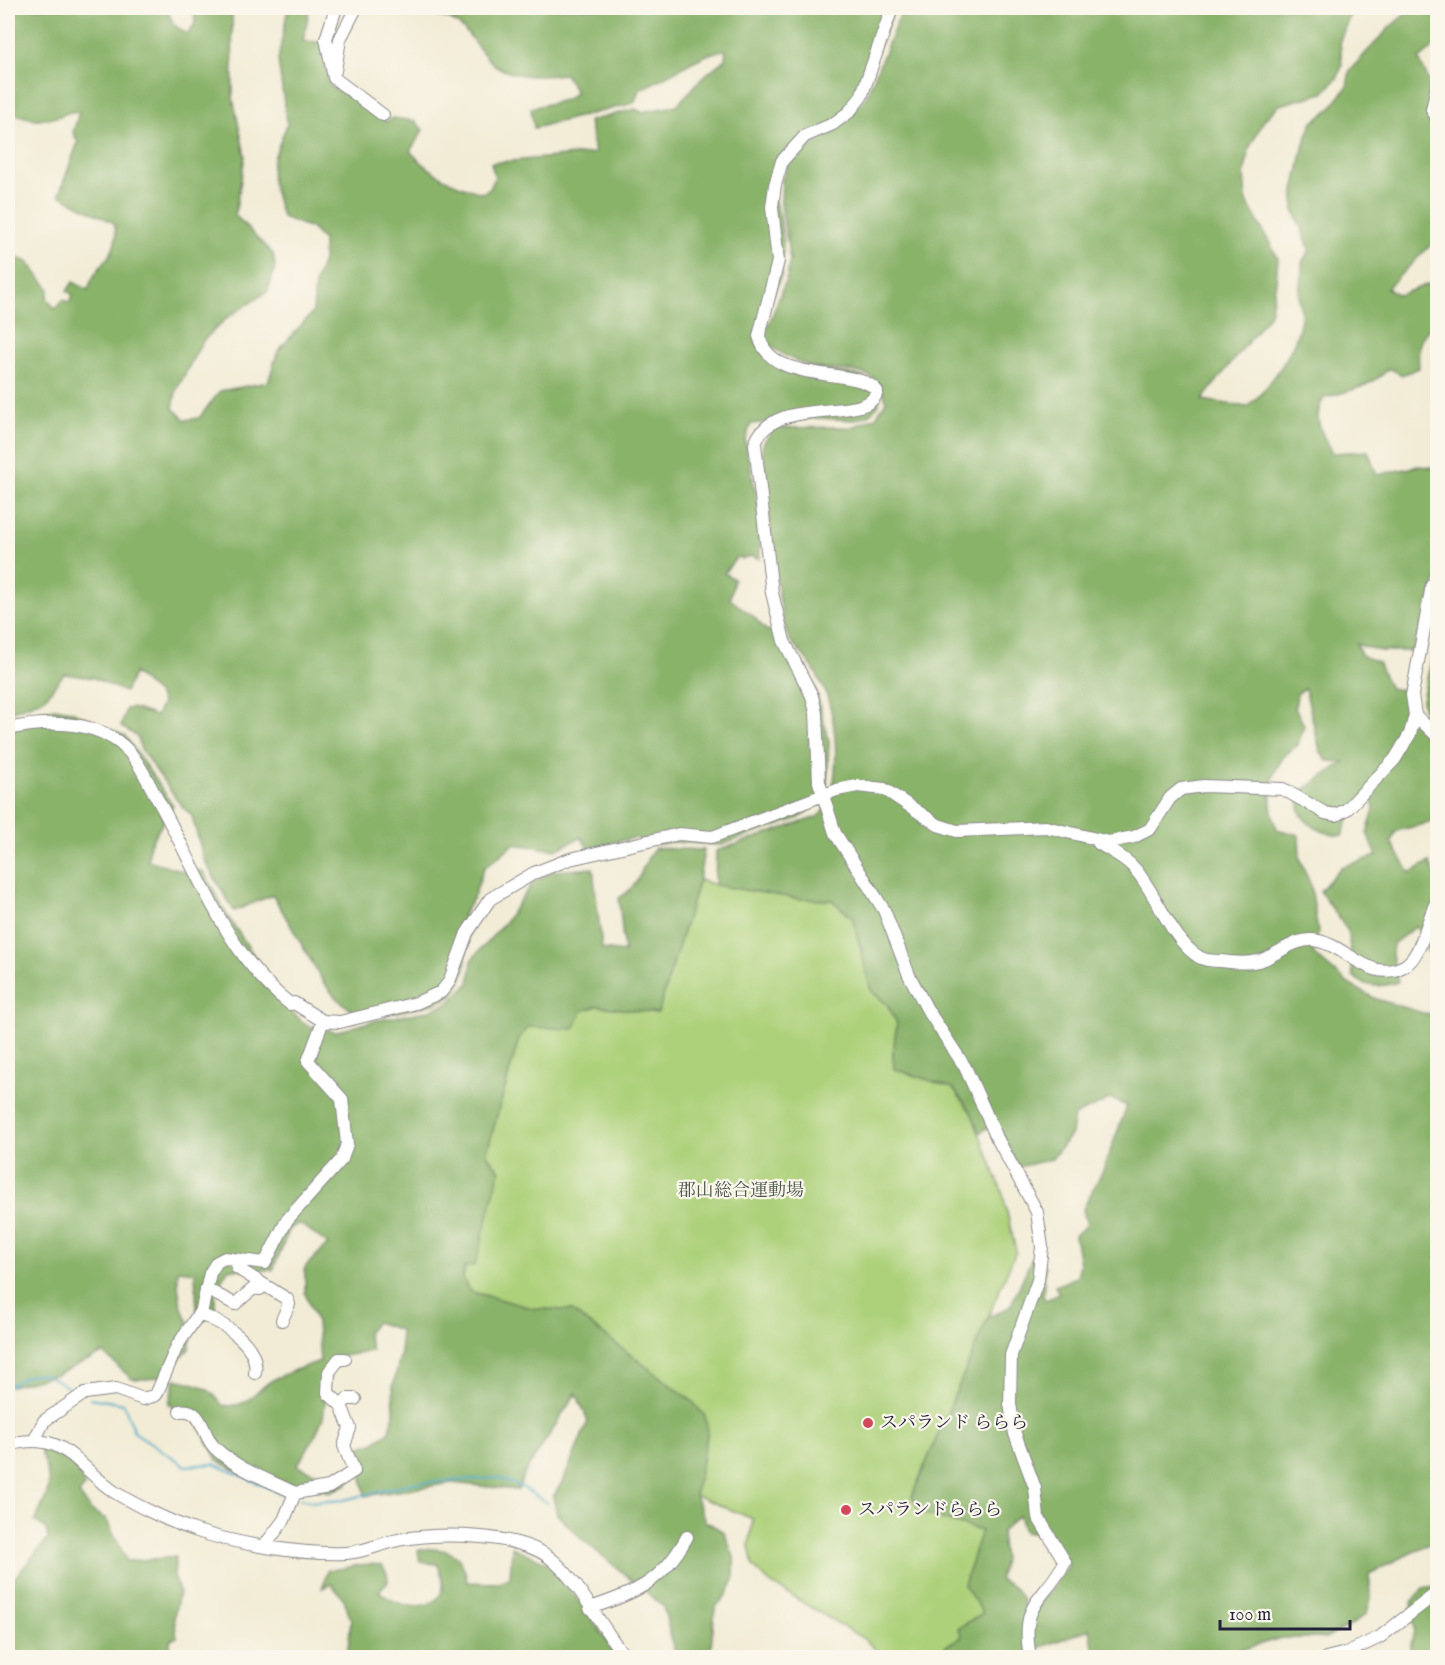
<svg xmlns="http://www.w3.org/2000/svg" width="1445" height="1665" font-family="'IM FELL English','Noto Serif JP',serif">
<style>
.green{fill:#add17a;stroke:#687a5a;stroke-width:1.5}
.forest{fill:#8ab36a;stroke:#566a52;stroke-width:1.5;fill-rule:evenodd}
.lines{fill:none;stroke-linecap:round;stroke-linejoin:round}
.stream{stroke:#4ba9c9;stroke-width:2}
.minor-casing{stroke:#8a8788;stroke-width:14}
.minor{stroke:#fff;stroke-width:12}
.poi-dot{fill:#d1495b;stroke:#fbf7ec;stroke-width:2}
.labels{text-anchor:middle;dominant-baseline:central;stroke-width:4.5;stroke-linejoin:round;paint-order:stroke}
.park-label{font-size:18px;fill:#4c574e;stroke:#fbf7ec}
.poi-label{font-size:18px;fill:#22223b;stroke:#fbf7ec;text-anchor:start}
</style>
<rect width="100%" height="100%" fill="#fbf7ec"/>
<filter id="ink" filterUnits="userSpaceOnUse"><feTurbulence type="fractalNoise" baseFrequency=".0167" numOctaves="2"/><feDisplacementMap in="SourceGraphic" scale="12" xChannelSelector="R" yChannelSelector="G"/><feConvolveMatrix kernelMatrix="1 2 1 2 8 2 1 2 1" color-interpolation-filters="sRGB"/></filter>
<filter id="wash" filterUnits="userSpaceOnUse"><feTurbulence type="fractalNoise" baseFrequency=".008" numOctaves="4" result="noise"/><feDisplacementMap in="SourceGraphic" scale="24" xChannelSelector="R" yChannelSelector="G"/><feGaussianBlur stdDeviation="1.35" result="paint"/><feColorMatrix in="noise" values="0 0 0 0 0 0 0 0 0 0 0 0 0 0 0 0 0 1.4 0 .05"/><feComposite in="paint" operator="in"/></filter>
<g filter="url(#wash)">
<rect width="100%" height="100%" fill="#f2ecd6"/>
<path class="green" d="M 699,880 L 716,885 L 800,899 L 832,900 L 853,919 L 871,991 L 887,1004 L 897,1023 L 893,1053 L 894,1069 L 954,1088 L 971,1112 L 1002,1191 L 1016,1251 L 912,1496 L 919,1512 L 981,1531 L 964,1584 L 983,1613 L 958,1628 L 962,1636 L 929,1657 L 884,1657 L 864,1639 L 770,1583 L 753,1566 L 749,1546 L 753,1519 L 695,1495 L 708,1431 L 693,1402 L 571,1310 L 535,1309 L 469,1291 L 463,1278 L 486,1155 L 519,1038 L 528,1027 L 597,1006 L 657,1013 Z"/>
<path class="forest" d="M 8,8 L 167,8 L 173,24 L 187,34 L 195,24 L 194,8 L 232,8 L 233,98 L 245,156 L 235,215 L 273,254 L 275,266 L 271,282 L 267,292 L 228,317 L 202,342 L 176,391 L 173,408 L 185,420 L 199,418 L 220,391 L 268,382 L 278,351 L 313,312 L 315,282 L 323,261 L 323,240 L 311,228 L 282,217 L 272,182 L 272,163 L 287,124 L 278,60 L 288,8 L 307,8 L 309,11 L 303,41 L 330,43 C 318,96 332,84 369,107 C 375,110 381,117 386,122 L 392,118 L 415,121 L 423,130 L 410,151 C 431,174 453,185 482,193 L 490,189 L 495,177 L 491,163 L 595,153 L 589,121 L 635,109 L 641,112 L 676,106 L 704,76 L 725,59 L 726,50 C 704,51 664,80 640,89 L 634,103 L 534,128 L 531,108 L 565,100 L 576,92 L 565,74 C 541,77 507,79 489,60 C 475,46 469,29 451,20 C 439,15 422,14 410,11 L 409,8 L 895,8 C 871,62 851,132 786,149 L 771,174 L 769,185 L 780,217 L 783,241 L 782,274 L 755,335 C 760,377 831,366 862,377 C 868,380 874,388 880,392 L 879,404 L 870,414 L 854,420 L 818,418 L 751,424 L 745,440 L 759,509 L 760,559 L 752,556 L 743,559 L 737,557 L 724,573 L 734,579 L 730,599 L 753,616 L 766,630 L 776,633 L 804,666 L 815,687 L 829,742 L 827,783 L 819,803 L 799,818 L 721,845 L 673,842 L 657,844 L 636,838 L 614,842 L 590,851 L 581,837 L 556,850 L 514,844 L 484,868 L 473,899 L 462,916 L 470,920 L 465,969 L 459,986 L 451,997 L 434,1004 L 398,1012 L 355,1013 L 336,998 L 324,983 L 273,895 L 234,911 L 204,860 L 192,816 L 180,804 L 141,750 L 137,736 L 121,727 L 126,709 L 132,708 L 156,716 L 162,703 L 158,694 L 134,673 L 125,692 L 94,678 L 64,674 L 44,699 L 8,713 L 8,254 L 28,262 L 49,289 L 47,298 L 55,309 L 63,300 L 70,302 L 73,295 L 67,291 L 73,282 L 88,290 C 95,262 123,257 114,223 L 59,195 L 78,142 L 73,133 L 79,112 C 70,111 68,113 60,116 C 43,122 21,119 8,109 Z
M 903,8 L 1353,8 L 1340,40 L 1342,66 L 1337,78 L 1323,93 L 1279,105 L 1264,120 L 1249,149 L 1244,175 L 1246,200 L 1278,258 L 1276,282 L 1270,314 L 1202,400 L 1247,407 C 1270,388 1298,347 1301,317 C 1302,309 1298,301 1299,294 C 1300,280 1303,277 1302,262 L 1310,250 L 1294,210 L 1294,191 L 1304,144 L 1312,123 L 1331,108 L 1347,87 L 1350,70 L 1391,26 L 1413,8 L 1437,8 L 1437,45 L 1419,59 L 1434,92 L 1427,111 L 1431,125 L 1437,122 L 1437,239 L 1387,288 L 1399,295 L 1434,282 L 1437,278 L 1437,322 C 1419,336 1417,345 1419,368 L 1402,375 L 1389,368 C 1373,387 1348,391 1324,398 C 1311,418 1322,434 1332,453 L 1368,451 L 1377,475 L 1419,466 L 1437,468 L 1437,578 L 1413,651 L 1380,651 L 1356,644 L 1362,656 L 1378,662 L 1390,689 L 1410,690 C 1409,719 1415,727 1437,744 L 1437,821 L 1396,831 L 1391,842 L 1410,873 L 1429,862 L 1437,880 L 1437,962 L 1427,952 L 1416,926 L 1393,944 L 1392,955 L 1398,982 C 1380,987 1367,989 1353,976 L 1348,931 L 1320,891 L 1341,867 L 1377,856 L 1367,833 L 1374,810 L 1372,794 L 1348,818 L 1343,835 C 1328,837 1298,823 1299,804 C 1299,800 1301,794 1303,790 L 1344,762 L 1327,761 L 1320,751 L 1305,688 L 1297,694 L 1295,708 L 1304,725 L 1298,745 C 1269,762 1265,799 1277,829 L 1299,835 L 1300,859 L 1311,886 L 1318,932 L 1313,954 L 1350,985 L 1376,999 L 1437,1017 L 1437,1540 L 1369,1574 L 1371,1598 L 1367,1613 L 1350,1626 L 1325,1638 L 1281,1638 L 1240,1650 L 1231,1657 L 1095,1657 L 1090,1629 L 1035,1649 L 1030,1657 L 929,1657 L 962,1636 L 958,1628 L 983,1613 L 964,1585 L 981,1531 L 919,1512 L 912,1496 L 988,1317 L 1010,1307 L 1032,1258 L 1045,1266 L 1043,1297 L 1047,1300 L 1059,1293 L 1055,1286 L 1077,1277 L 1080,1263 L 1075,1235 L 1087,1225 L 1083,1209 L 1104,1168 L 1127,1106 L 1110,1098 C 1098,1107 1087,1109 1074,1116 L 1071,1134 L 1052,1159 L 1019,1167 L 995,1123 L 979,1133 L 971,1112 L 953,1088 L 894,1069 L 893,1053 L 897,1023 L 887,1004 L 871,991 L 853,918 L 832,900 L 800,899 L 715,885 L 716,851 L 817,817 C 844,798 838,715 823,687 C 819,678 814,668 807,660 C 798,647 788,643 785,627 C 772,569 769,509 762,450 L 764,442 L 775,428 L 852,427 L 876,417 L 886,401 C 876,362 844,374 812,367 C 794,362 780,354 766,342 L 765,334 L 787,277 L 790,260 L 781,204 L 782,180 L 790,160 L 837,130 L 866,97 ZM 1019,1515 L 1024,1532 L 1043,1535 L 1069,1565 L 1033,1613 L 1025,1609 C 1022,1593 1015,1586 999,1580 L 1004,1560 L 1001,1532 Z
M 1437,636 L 1437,732 L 1424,718 L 1422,699 Z
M 54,708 L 71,711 L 125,736 L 173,805 L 150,844 L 148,860 L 183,871 L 203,871 L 229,918 L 290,1010 L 306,1025 L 336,1032 L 373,1021 L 427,1011 L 449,1003 L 469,983 L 472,959 L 506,921 L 533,882 L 554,871 L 593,868 L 602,949 L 624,952 L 619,898 C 643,884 639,867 655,848 L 704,850 L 699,880 L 658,1013 L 597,1006 L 582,1011 L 574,1029 L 528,1027 L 519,1038 L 486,1154 L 500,1171 L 475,1265 L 464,1267 L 463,1278 L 469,1291 L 535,1309 L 571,1310 L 693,1402 L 705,1416 L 708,1431 L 695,1495 L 705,1521 L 724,1532 L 734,1557 L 734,1580 L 727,1594 L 715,1608 L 710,1657 L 676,1657 L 663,1606 L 583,1540 L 557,1514 L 553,1497 L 564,1479 L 588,1421 L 576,1393 L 524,1474 L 518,1490 L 452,1483 L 365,1496 L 357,1447 L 373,1443 L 389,1432 L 394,1414 L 393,1386 L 401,1353 L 400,1330 L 376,1322 L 367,1333 L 372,1351 L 332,1358 L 323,1418 L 314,1438 L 297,1466 L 347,1484 L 330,1492 L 241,1473 L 217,1460 L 197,1422 L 169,1404 L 175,1379 C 197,1384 209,1385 222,1405 C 246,1410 254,1392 271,1381 C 286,1372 304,1367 320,1361 L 317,1323 L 305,1293 L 305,1267 L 328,1244 L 299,1223 L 289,1230 L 273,1270 L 228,1269 L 215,1291 L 215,1310 L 203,1322 L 197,1313 L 195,1272 L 178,1270 C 177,1289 180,1314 193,1328 L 189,1349 L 165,1375 L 148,1379 L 132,1379 L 103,1353 L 58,1374 L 8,1387 L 8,722 Z
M 40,1449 C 66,1457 74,1459 85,1486 L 79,1494 L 90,1510 L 106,1519 L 127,1561 L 176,1557 L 174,1575 L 179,1592 L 174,1618 L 177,1637 L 170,1640 L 170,1657 L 8,1658 L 8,1585 L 48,1539 L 46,1529 L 35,1521 C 52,1485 52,1487 40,1449 Z
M 512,1547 L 546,1562 L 582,1604 L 618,1657 L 347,1657 L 351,1621 L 344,1599 L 331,1584 L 322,1588 L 328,1570 C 350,1569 357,1562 382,1565 L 387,1573 L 388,1581 L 379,1591 C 408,1618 461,1608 437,1564 L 420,1562 L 418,1550 C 447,1546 464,1553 467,1582 L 495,1583 L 510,1578 Z
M 1434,1586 L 1437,1587 L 1437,1657 L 1408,1658 L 1414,1631 L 1412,1601 L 1423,1588 Z"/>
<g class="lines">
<path class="stream" d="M 8,1387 C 38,1364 49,1375 76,1393
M 90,1398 L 124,1404 L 134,1432 L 186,1466 L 214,1464 L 283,1494
M 299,1499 L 315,1502 L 344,1500 L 413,1483 L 499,1478 L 522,1487 L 547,1503"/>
</g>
</g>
<g filter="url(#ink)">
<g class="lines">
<g class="minor-casing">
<path id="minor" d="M 336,8 L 326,39 L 334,78 L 383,115
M 892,8 L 861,97 L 849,112 L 833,124 L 805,136 L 782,161 L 775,185 L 772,207 L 778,261 L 759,336 C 771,387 858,365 877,391 C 870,426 773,392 755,444 L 772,593 L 784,641 L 812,696 L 816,713 L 819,782 L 835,833 L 884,910 L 909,975 L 927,1009 L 965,1067 L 997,1138 L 1037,1212 L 1042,1247 L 1038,1280 L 1011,1355 L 1010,1404 L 1015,1434 L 1035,1488 L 1038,1517 L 1065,1562 C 1042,1604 1020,1600 1030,1658
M 335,71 L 340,39 L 356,8
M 1438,81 L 1432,110 L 1438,119
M 1415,715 L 1438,737
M 8,729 C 43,721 92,719 122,745 C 139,759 148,783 159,802 C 198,871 226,955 290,1004 L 294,1003 L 323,1021 L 340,1022 L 416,1003 L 441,992 L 449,982 L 467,933 L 490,899 L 534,873 L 570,859 L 679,834 L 712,837 L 837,790 L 857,786 L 884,789 L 938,825 L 957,831 L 1046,827 L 1109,842 L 1134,837 L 1150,829 L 1170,798 L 1181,789 L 1204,786 L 1283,789 L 1325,813 L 1336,815 L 1347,809 L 1395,759 L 1410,734 L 1415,715 L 1412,695 L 1432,585 L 1438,579
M 1098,843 C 1111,851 1126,858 1135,869 C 1156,893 1172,941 1199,957 C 1205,961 1215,961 1221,961 C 1235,963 1249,964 1262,960 C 1278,954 1295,939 1312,940 C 1345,942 1369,985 1404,966 C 1422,957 1427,917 1438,899
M 238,1260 L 237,1268 L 287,1299 L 289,1304 L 282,1320
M 206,1289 L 235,1304 L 254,1288 L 260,1289
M 199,1314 C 222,1322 260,1344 255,1373
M 341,1405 L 347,1399 L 355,1399
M 180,1411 C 203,1407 202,1436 215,1448 C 238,1470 267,1479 295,1493
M 34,1441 L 44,1421 L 85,1393 L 116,1389 L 143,1399 L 156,1395 L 177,1346 L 202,1309 L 210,1273 L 217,1262 L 225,1258 L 265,1263 L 287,1220 L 342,1159 L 347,1144 L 342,1099 L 308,1061 L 323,1021
M 8,1445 C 65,1428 76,1467 116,1493 C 137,1506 171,1522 194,1530 C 235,1544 303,1555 346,1553 C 366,1552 384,1542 403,1539 C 442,1533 516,1533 549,1557 C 580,1581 600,1627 626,1658
M 265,1545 L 284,1520 L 295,1493 L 329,1487 L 354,1471 L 344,1446 L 350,1428 L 341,1405 L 328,1393 L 329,1372 L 339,1359 L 345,1359
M 590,1608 C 636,1593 663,1581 687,1537
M 1326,1658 L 1346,1653 L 1380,1637 L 1438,1592"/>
</g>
<use href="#minor" class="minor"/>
</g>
</g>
<g class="poi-dot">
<circle cx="868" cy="1423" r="6"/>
<circle cx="846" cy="1510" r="6"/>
</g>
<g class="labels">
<g class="park-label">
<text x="741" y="1191">郡山総合運動場</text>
</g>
<g class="poi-label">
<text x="880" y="1423">スパランド ららら</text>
<text x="858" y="1510">スパランドららら</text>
</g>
</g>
<rect width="1445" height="1665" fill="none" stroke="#fbf7ec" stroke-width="30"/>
<path d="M1220 1620v9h130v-9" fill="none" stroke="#22223b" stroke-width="3"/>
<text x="1229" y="1620" font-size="18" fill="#22223b" stroke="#fbf7ec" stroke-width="4.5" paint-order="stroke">100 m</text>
</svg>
